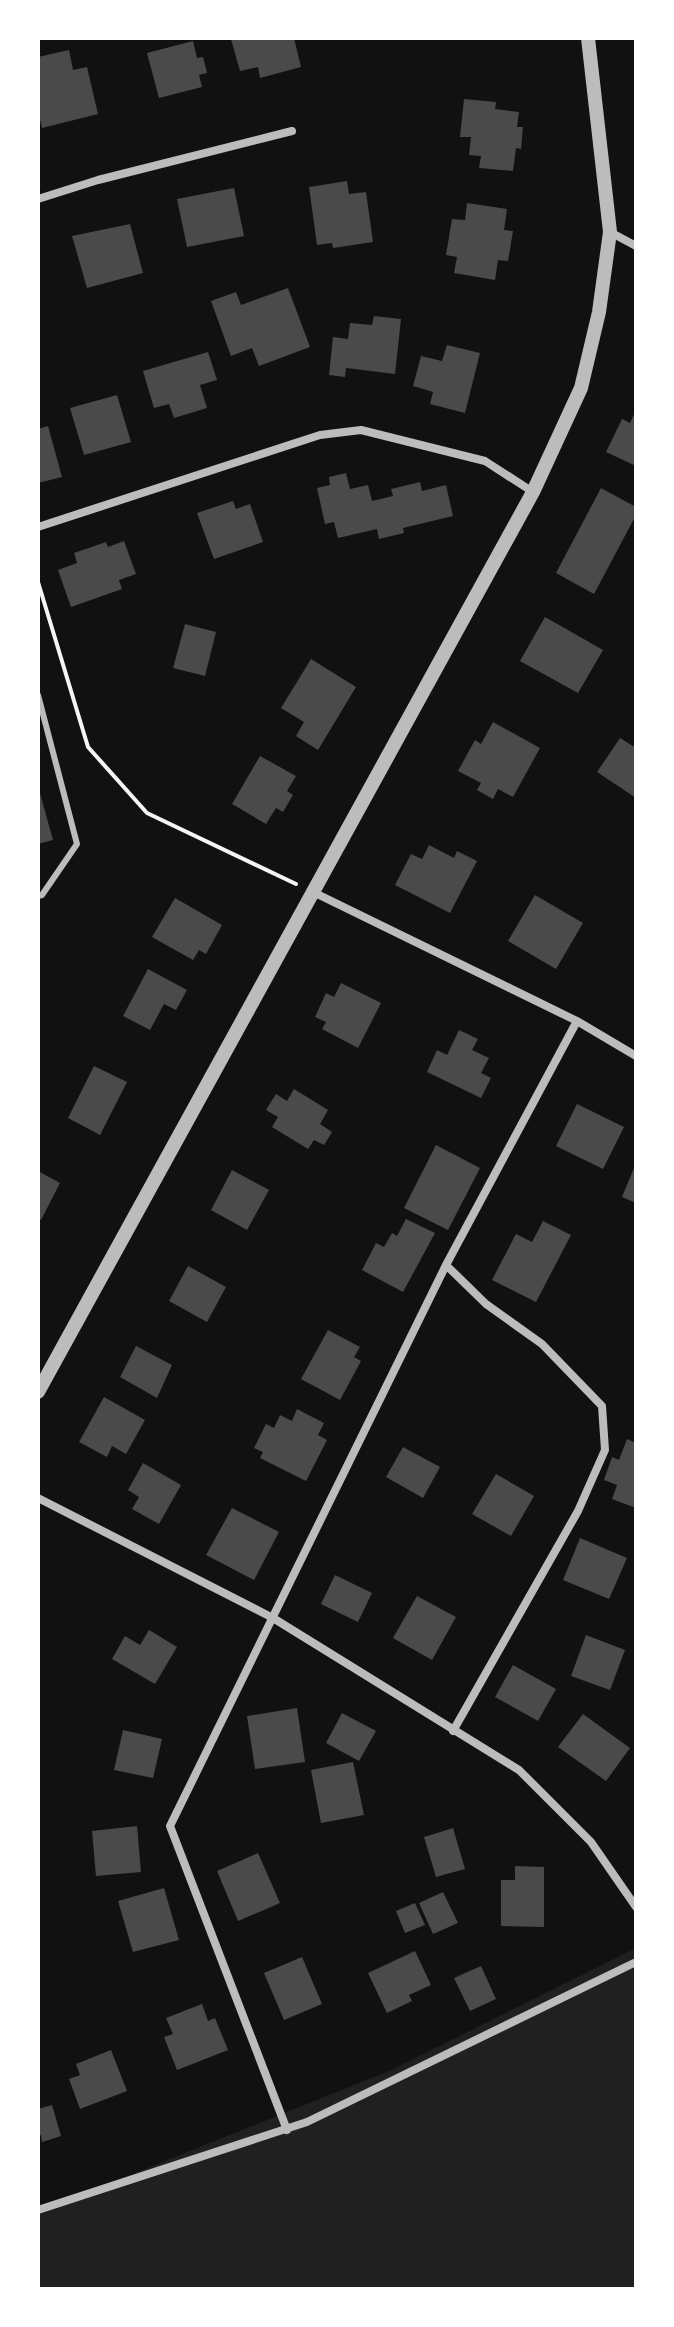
<svg xmlns="http://www.w3.org/2000/svg" width="674" height="2327" font-family="Mulish,sans-serif">
<style>
.green{fill:#202020}
.building{fill:#4a4a4a}
.lines{fill:none;stroke-linecap:round;stroke-linejoin:round}
.path{stroke:#f5f5f5;stroke-width:4}
.service{stroke:#bcbcbc;stroke-width:6}
.minor{stroke:#bcbcbc;stroke-width:8}
.tertiary{stroke:#bcbcbc;stroke-width:14}
</style>
<rect width="100%" height="100%" fill="#111"/>
<path class="green" d="M 636,1948 L 636,2289 L 38,2289 L 38,2212 L 389,2071 Z"/>
<path class="building" d="M 294,38 L 301,67 L 260,78 L 258,67 L 240,71 L 231,39 Z
M 193,41 L 197,58 L 203,57 L 207,73 L 199,75 L 202,87 L 159,98 L 147,53 Z
M 69,50 L 73,70 L 87,67 L 98,114 L 42,128 L 38,112 L 38,57 Z
M 464,99 L 496,102 L 495,109 L 519,112 L 517,127 L 523,127 L 521,149 L 516,148 L 513,171 L 479,168 L 481,156 L 469,155 L 471,137 L 460,137 Z
M 347,181 L 349,194 L 366,192 L 373,242 L 333,248 L 332,243 L 317,245 L 309,187 Z
M 234,188 L 244,236 L 187,247 L 177,199 Z
M 467,203 L 507,209 L 504,230 L 513,231 L 508,261 L 498,260 L 495,280 L 454,273 L 457,257 L 446,255 L 452,219 L 465,220 Z
M 130,224 L 143,273 L 87,288 L 72,236 Z
M 288,288 L 310,347 L 259,366 L 252,348 L 231,356 L 211,301 L 236,292 L 241,305 Z
M 374,316 L 401,319 L 395,374 L 346,368 L 345,377 L 329,375 L 333,337 L 348,339 L 350,323 L 372,325 Z
M 447,345 L 480,353 L 465,413 L 430,404 L 433,392 L 413,386 L 421,356 L 442,361 Z
M 208,352 L 217,380 L 200,385 L 207,408 L 174,418 L 169,404 L 154,408 L 143,371 Z
M 117,395 L 131,442 L 84,455 L 70,408 Z
M 636,410 L 636,466 L 606,452 L 622,419 L 630,423 Z
M 48,426 L 62,477 L 38,483 L 38,429 Z
M 346,473 L 350,489 L 368,485 L 372,501 L 393,496 L 391,489 L 420,482 L 422,491 L 446,485 L 453,516 L 403,528 L 404,533 L 379,539 L 377,529 L 338,538 L 334,522 L 325,524 L 317,488 L 330,485 L 329,477 Z
M 601,488 L 636,507 L 636,515 L 594,594 L 556,573 Z
M 233,501 L 236,509 L 250,504 L 263,542 L 214,559 L 197,513 Z
M 124,541 L 136,574 L 119,580 L 122,589 L 71,607 L 58,570 L 77,563 L 74,553 L 106,542 L 108,547 Z
M 545,617 L 603,650 L 578,693 L 520,661 Z
M 185,624 L 216,632 L 205,676 L 173,668 Z
M 311,659 L 356,687 L 318,750 L 296,736 L 304,722 L 281,708 Z
M 493,722 L 540,748 L 513,797 L 498,789 L 493,799 L 477,790 L 481,783 L 458,771 L 475,740 L 481,744 Z
M 620,738 L 636,748 L 636,798 L 597,772 Z
M 260,756 L 296,776 L 287,791 L 293,795 L 283,812 L 276,808 L 266,824 L 232,804 Z
M 38,786 L 53,840 L 38,844 Z
M 429,845 L 454,858 L 457,851 L 477,861 L 450,913 L 395,885 L 411,854 L 422,859 Z
M 535,895 L 583,923 L 556,969 L 508,941 Z
M 175,898 L 222,925 L 206,954 L 199,950 L 193,960 L 152,937 Z
M 148,969 L 187,990 L 176,1010 L 164,1004 L 150,1030 L 123,1016 Z
M 341,983 L 381,1003 L 358,1048 L 322,1029 L 326,1022 L 315,1017 L 326,993 L 334,997 Z
M 459,1030 L 478,1039 L 472,1050 L 489,1058 L 481,1073 L 491,1078 L 481,1098 L 427,1072 L 437,1050 L 447,1055 Z
M 94,1066 L 127,1082 L 100,1135 L 68,1118 Z
M 294,1089 L 328,1110 L 320,1124 L 332,1132 L 324,1145 L 314,1140 L 308,1149 L 272,1127 L 278,1117 L 266,1110 L 276,1094 L 287,1101 Z
M 577,1104 L 624,1127 L 603,1169 L 556,1146 Z
M 436,1145 L 480,1168 L 448,1230 L 404,1208 Z
M 636,1163 L 636,1203 L 622,1197 Z
M 232,1170 L 269,1190 L 247,1230 L 211,1210 Z
M 38,1171 L 60,1183 L 41,1220 L 38,1218 Z
M 406,1219 L 435,1233 L 403,1292 L 362,1270 L 376,1243 L 384,1247 L 392,1233 L 397,1236 Z
M 543,1221 L 571,1235 L 536,1302 L 492,1280 L 516,1234 L 532,1242 Z
M 188,1266 L 226,1287 L 207,1322 L 169,1301 Z
M 328,1330 L 360,1347 L 354,1357 L 361,1361 L 340,1400 L 301,1379 Z
M 136,1346 L 172,1365 L 157,1398 L 120,1377 Z
M 104,1397 L 145,1420 L 126,1454 L 112,1446 L 107,1457 L 79,1442 Z
M 297,1409 L 324,1423 L 318,1435 L 327,1440 L 306,1481 L 260,1458 L 263,1452 L 254,1448 L 266,1424 L 274,1428 L 280,1415 L 292,1421 Z
M 627,1439 L 636,1443 L 636,1508 L 612,1499 L 617,1485 L 604,1480 L 612,1457 L 619,1460 Z
M 403,1447 L 440,1467 L 423,1498 L 386,1477 Z
M 143,1463 L 181,1485 L 159,1524 L 132,1509 L 139,1497 L 128,1490 Z
M 496,1474 L 534,1496 L 511,1536 L 472,1514 Z
M 232,1508 L 279,1532 L 254,1580 L 206,1555 Z
M 580,1538 L 627,1558 L 609,1599 L 563,1580 Z
M 335,1575 L 372,1593 L 358,1622 L 321,1604 Z
M 417,1596 L 456,1617 L 432,1660 L 393,1638 Z
M 149,1630 L 177,1647 L 155,1684 L 112,1659 L 125,1636 L 140,1645 Z
M 586,1635 L 625,1650 L 610,1690 L 571,1676 Z
M 513,1665 L 556,1689 L 538,1721 L 495,1697 Z
M 297,1708 L 305,1762 L 255,1769 L 247,1716 Z
M 342,1713 L 376,1731 L 359,1761 L 326,1743 Z
M 583,1714 L 630,1748 L 606,1781 L 558,1747 Z
M 123,1730 L 162,1739 L 153,1778 L 114,1770 Z
M 353,1762 L 364,1815 L 321,1823 L 311,1770 Z
M 137,1826 L 141,1872 L 96,1876 L 92,1831 Z
M 453,1828 L 465,1869 L 436,1877 L 424,1837 Z
M 258,1853 L 280,1903 L 238,1921 L 217,1871 Z
M 515,1866 L 544,1867 L 544,1927 L 501,1926 L 501,1880 L 515,1880 Z
M 164,1888 L 179,1940 L 133,1952 L 118,1901 Z
M 443,1892 L 458,1923 L 433,1934 L 419,1903 Z
M 415,1903 L 425,1925 L 405,1933 L 396,1911 Z
M 415,1951 L 431,1985 L 409,1995 L 412,2001 L 387,2013 L 368,1973 Z
M 302,1957 L 322,2004 L 284,2020 L 264,1973 Z
M 481,1966 L 496,1999 L 470,2011 L 454,1978 Z
M 202,2004 L 208,2021 L 215,2018 L 228,2050 L 177,2070 L 164,2037 L 173,2034 L 166,2018 Z
M 111,2050 L 127,2091 L 80,2109 L 69,2079 L 80,2075 L 76,2064 Z
M 52,2105 L 61,2136 L 42,2142 L 41,2135 L 38,2136 L 38,2109 Z"/>
<g class="lines">
<path class="path" d="M 38,582 L 88,747 L 147,813 L 296,884"/>
<path class="service" d="M 38,695 L 77,844 L 42,895 L 38,896"/>
<path class="minor" d="M 38,199 L 98,180 L 292,131
M 610,232 L 636,246
M 38,527 L 320,435 L 361,430 L 485,461 L 533,492
M 313,892 L 577,1021 L 636,1056
M 446,1265 L 486,1304 L 542,1344 L 602,1406 L 605,1450 L 578,1511 L 453,1731
M 38,1498 L 273,1618 L 519,1770 L 591,1842 L 636,1907
M 287,2130 L 170,1826 L 446,1265 L 577,1021
M 38,2210 L 307,2122 L 636,1962"/>
<path class="tertiary" d="M 38,1392 L 533,492 L 581,388 L 599,312 L 610,232 L 588,38"/>
</g>
<rect width="674" height="2327" fill="none" stroke="#ffffff" stroke-width="80"/>
</svg>
